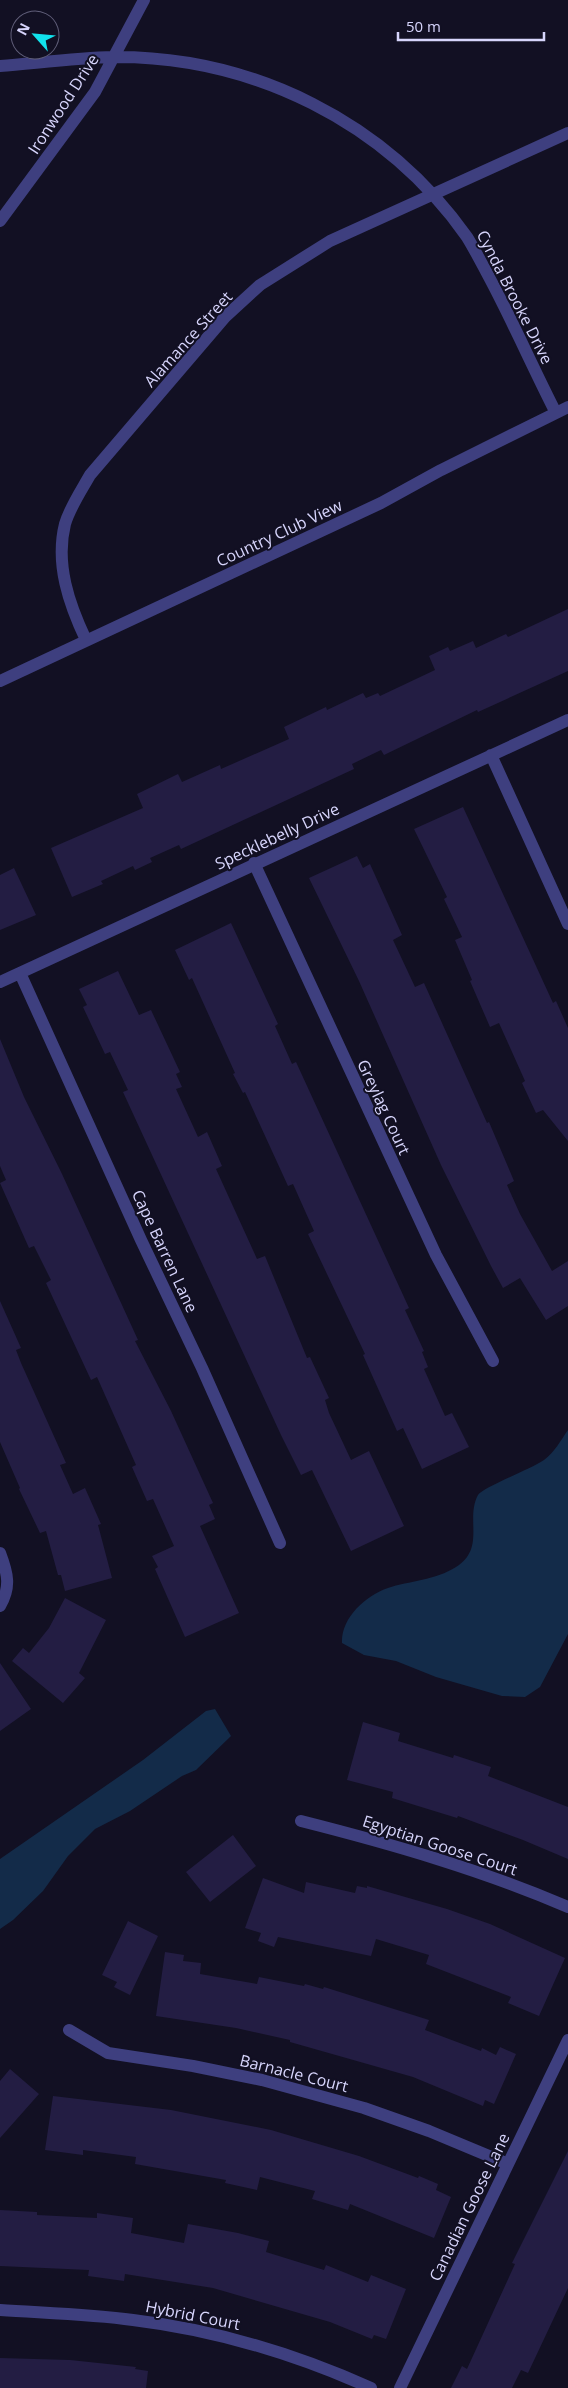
<svg xmlns="http://www.w3.org/2000/svg" width="568" height="2388" font-family="'Open Sans',sans-serif">
<style>
.water{fill:#132b49}
.building{fill:#231d43}
.lines{fill:none;stroke-linecap:round;stroke-linejoin:round}
.street{stroke:#3e3f7f;stroke-width:12}
.labels{text-anchor:middle;dominant-baseline:central;stroke-width:4;stroke-linejoin:round;paint-order:stroke}
.street-label{font-size:16px;fill:#d7d5fc;stroke:#121023}
</style>
<rect width="100%" height="100%" fill="#121023"/>
<path class="water" d="M 568,1430 L 568,1634 L 540,1687 L 525,1697 L 502,1696 L 436,1677 L 396,1661 L 364,1655 L 342,1643 C 341,1618 365,1596 388,1588 C 409,1581 436,1580 456,1567 C 486,1548 465,1519 478,1495 C 483,1487 531,1469 544,1460 C 554,1453 561,1440 568,1430 Z
M 215,1709 L 231,1736 L 196,1770 L 182,1776 L 130,1811 L 95,1829 L 68,1856 L 43,1891 L 13,1920 L 0,1929 L 0,1859 L 143,1760 L 206,1711 Z"/>
<path class="building" d="M 568,609 L 568,671 L 478,712 L 477,710 L 384,755 L 381,750 L 352,764 L 354,769 L 181,849 L 179,845 L 150,858 L 152,862 L 135,870 L 133,866 L 101,881 L 103,884 L 72,897 L 51,848 L 143,808 L 137,794 L 178,774 L 182,782 L 220,765 L 221,769 L 289,739 L 284,727 L 326,707 L 327,710 L 363,693 L 366,698 L 378,693 L 380,696 L 435,670 L 429,656 L 448,647 L 450,651 L 473,641 L 476,648 L 506,634 L 508,637 Z
M 463,807 L 553,1003 L 556,1001 L 568,1028 L 568,1141 L 543,1110 L 536,1113 L 522,1083 L 525,1081 L 499,1023 L 490,1027 L 470,981 L 472,980 L 455,940 L 462,937 L 444,899 L 447,897 L 414,829 Z
M 357,856 L 363,868 L 370,864 L 402,935 L 393,940 L 415,987 L 424,983 L 487,1123 L 489,1122 L 514,1181 L 507,1185 L 520,1214 L 552,1271 L 568,1261 L 568,1306 L 546,1320 L 520,1278 L 503,1288 L 491,1266 L 441,1165 L 359,981 L 309,878 Z
M 14,868 L 36,915 L 0,930 L 0,875 Z
M 231,923 L 278,1024 L 275,1026 L 292,1064 L 296,1062 L 409,1308 L 405,1310 L 424,1351 L 422,1352 L 428,1367 L 424,1369 L 445,1416 L 452,1413 L 469,1447 L 422,1469 L 403,1428 L 397,1431 L 363,1355 L 365,1354 L 308,1234 L 314,1231 L 293,1184 L 288,1186 L 245,1092 L 243,1093 L 233,1074 L 235,1073 L 192,978 L 189,980 L 175,950 Z
M 118,971 L 139,1015 L 151,1010 L 180,1072 L 176,1074 L 182,1087 L 176,1089 L 198,1137 L 207,1132 L 222,1166 L 216,1169 L 257,1259 L 265,1256 L 307,1358 L 310,1357 L 329,1398 L 325,1400 L 329,1413 L 351,1460 L 369,1451 L 404,1526 L 351,1551 L 312,1470 L 301,1475 L 281,1435 L 123,1092 L 128,1090 L 110,1052 L 105,1054 L 83,1007 L 87,1005 L 79,989 Z
M 0,1039 L 24,1097 L 62,1174 L 138,1340 L 135,1341 L 171,1411 L 213,1503 L 209,1505 L 215,1519 L 200,1526 L 239,1613 L 185,1637 L 155,1569 L 158,1567 L 152,1556 L 174,1546 L 153,1499 L 147,1501 L 132,1467 L 136,1465 L 97,1377 L 91,1380 L 46,1283 L 51,1280 L 34,1246 L 29,1248 L 0,1183 L 6,1180 L 0,1166 Z
M 0,1301 L 21,1348 L 16,1350 L 21,1363 L 66,1463 L 60,1465 L 73,1494 L 85,1488 L 101,1524 L 98,1525 L 112,1578 L 65,1591 L 61,1575 L 58,1575 L 46,1531 L 40,1533 L 19,1489 L 20,1488 L 0,1442 Z
M 65,1598 L 106,1620 L 79,1673 L 85,1678 L 63,1703 L 12,1661 L 23,1648 L 29,1653 L 49,1628 Z
M 0,1663 L 31,1709 L 0,1731 Z
M 363,1722 L 400,1733 L 398,1741 L 453,1758 L 454,1755 L 491,1767 L 488,1776 L 568,1807 L 568,1859 L 523,1840 L 458,1816 L 457,1818 L 392,1798 L 393,1792 L 347,1780 Z
M 233,1835 L 256,1866 L 210,1902 L 186,1872 Z
M 263,1878 L 304,1893 L 306,1882 L 355,1893 L 357,1886 L 367,1888 L 367,1886 L 447,1909 L 490,1924 L 565,1958 L 539,2016 L 508,2003 L 511,1997 L 426,1964 L 429,1955 L 376,1939 L 371,1956 L 278,1937 L 274,1947 L 258,1941 L 261,1933 L 245,1928 Z
M 128,1921 L 158,1936 L 130,1995 L 114,1987 L 117,1982 L 102,1975 Z
M 165,1952 L 184,1955 L 183,1961 L 201,1963 L 200,1974 L 257,1984 L 259,1977 L 304,1986 L 305,1984 L 323,1989 L 324,1987 L 429,2020 L 425,2030 L 481,2051 L 482,2048 L 496,2055 L 500,2047 L 516,2054 L 494,2104 L 485,2100 L 483,2106 L 413,2077 L 290,2042 L 290,2040 L 236,2028 L 156,2016 Z
M 10,2069 L 39,2094 L 0,2138 L 0,2081 Z
M 53,2096 L 171,2110 L 271,2130 L 359,2156 L 418,2178 L 419,2176 L 438,2184 L 436,2190 L 451,2197 L 434,2238 L 350,2204 L 348,2210 L 312,2199 L 315,2191 L 260,2177 L 257,2190 L 225,2183 L 226,2180 L 135,2164 L 136,2157 L 83,2150 L 83,2155 L 45,2150 Z
M 568,2151 L 568,2288 L 528,2373 L 521,2370 L 512,2388 L 451,2388 L 462,2366 L 467,2369 L 515,2264 L 512,2263 Z
M 0,2210 L 37,2212 L 37,2215 L 97,2218 L 97,2213 L 133,2218 L 131,2233 L 184,2243 L 188,2224 L 238,2233 L 269,2241 L 266,2252 L 324,2270 L 326,2265 L 368,2282 L 371,2275 L 406,2289 L 386,2339 L 374,2335 L 372,2339 L 330,2322 L 213,2288 L 125,2274 L 124,2281 L 88,2276 L 89,2270 L 0,2266 Z
M 0,2358 L 70,2360 L 136,2367 L 135,2369 L 148,2371 L 146,2388 L 0,2388 Z"/>
<g class="lines">
<path class="street" d="M 0,66 C 37,63 76,58 113,57 C 253,56 386,122 467,237 C 475,250 482,264 489,277 C 513,322 533,368 556,413
M 0,221 L 95,92 L 144,0
M 86,640 C 69,604 55,564 65,524 C 70,507 81,491 90,475 L 225,317 L 260,285 L 330,241 L 568,133
M 0,681 L 381,503 L 441,470 L 568,407
M 491,755 L 568,924
M 254,863 L 436,1255 L 493,1361
M 20,973 L 141,1240 L 202,1368 L 280,1543
M 0,982 L 568,720
M 0,1553 C 8,1574 11,1587 0,1606
M 301,1821 C 392,1844 482,1870 568,1907
M 69,2030 L 108,2053 L 193,2066 L 262,2080 L 364,2108 L 429,2131 L 508,2164
M 0,2310 C 44,2313 89,2314 133,2320 C 216,2330 295,2354 371,2388
M 400,2388 L 568,2040"/>
</g>
<g class="labels">
<g class="street-label">
<text transform="translate(63 104) rotate(-57)">Ironwood Drive</text>
<text transform="translate(515 297) rotate(63)">Cynda Brooke Drive</text>
<text transform="translate(188 339) rotate(-48)">Alamance Street</text>
<text transform="translate(279 533) rotate(-25)">Country Club View</text>
<text transform="translate(277 836) rotate(-25)">Specklebelly Drive</text>
<text transform="translate(384 1107) rotate(65)">Greylag Court</text>
<text transform="translate(165 1251) rotate(65)">Cape Barren Lane</text>
<text transform="translate(440 1845) rotate(18)">Egyptian Goose Court</text>
<text transform="translate(294 2073) rotate(14)">Barnacle Court</text>
<text transform="translate(469 2207) rotate(-64)">Canadian Goose Lane</text>
<text transform="translate(193 2315) rotate(11)">Hybrid Court</text>
</g>
</g>
<g transform="translate(35 35) rotate(297)"><circle r="24" fill="#121023" stroke="#615f7a"/>
<path d="M0-4L9 19L0 12L-9 19Z" fill="#11e2ec"/>
<text y="-8" font-size="14" font-weight="bold" text-anchor="middle" fill="#d7d5fc">N</text>
</g>
<path d="M398 32v8h146v-8" fill="none" stroke="#d7d5fc" stroke-width="2.5"/>
<text x="406" y="32" font-size="15" fill="#d7d5fc" stroke="#121023" stroke-width="4" paint-order="stroke">50 m</text>
</svg>
